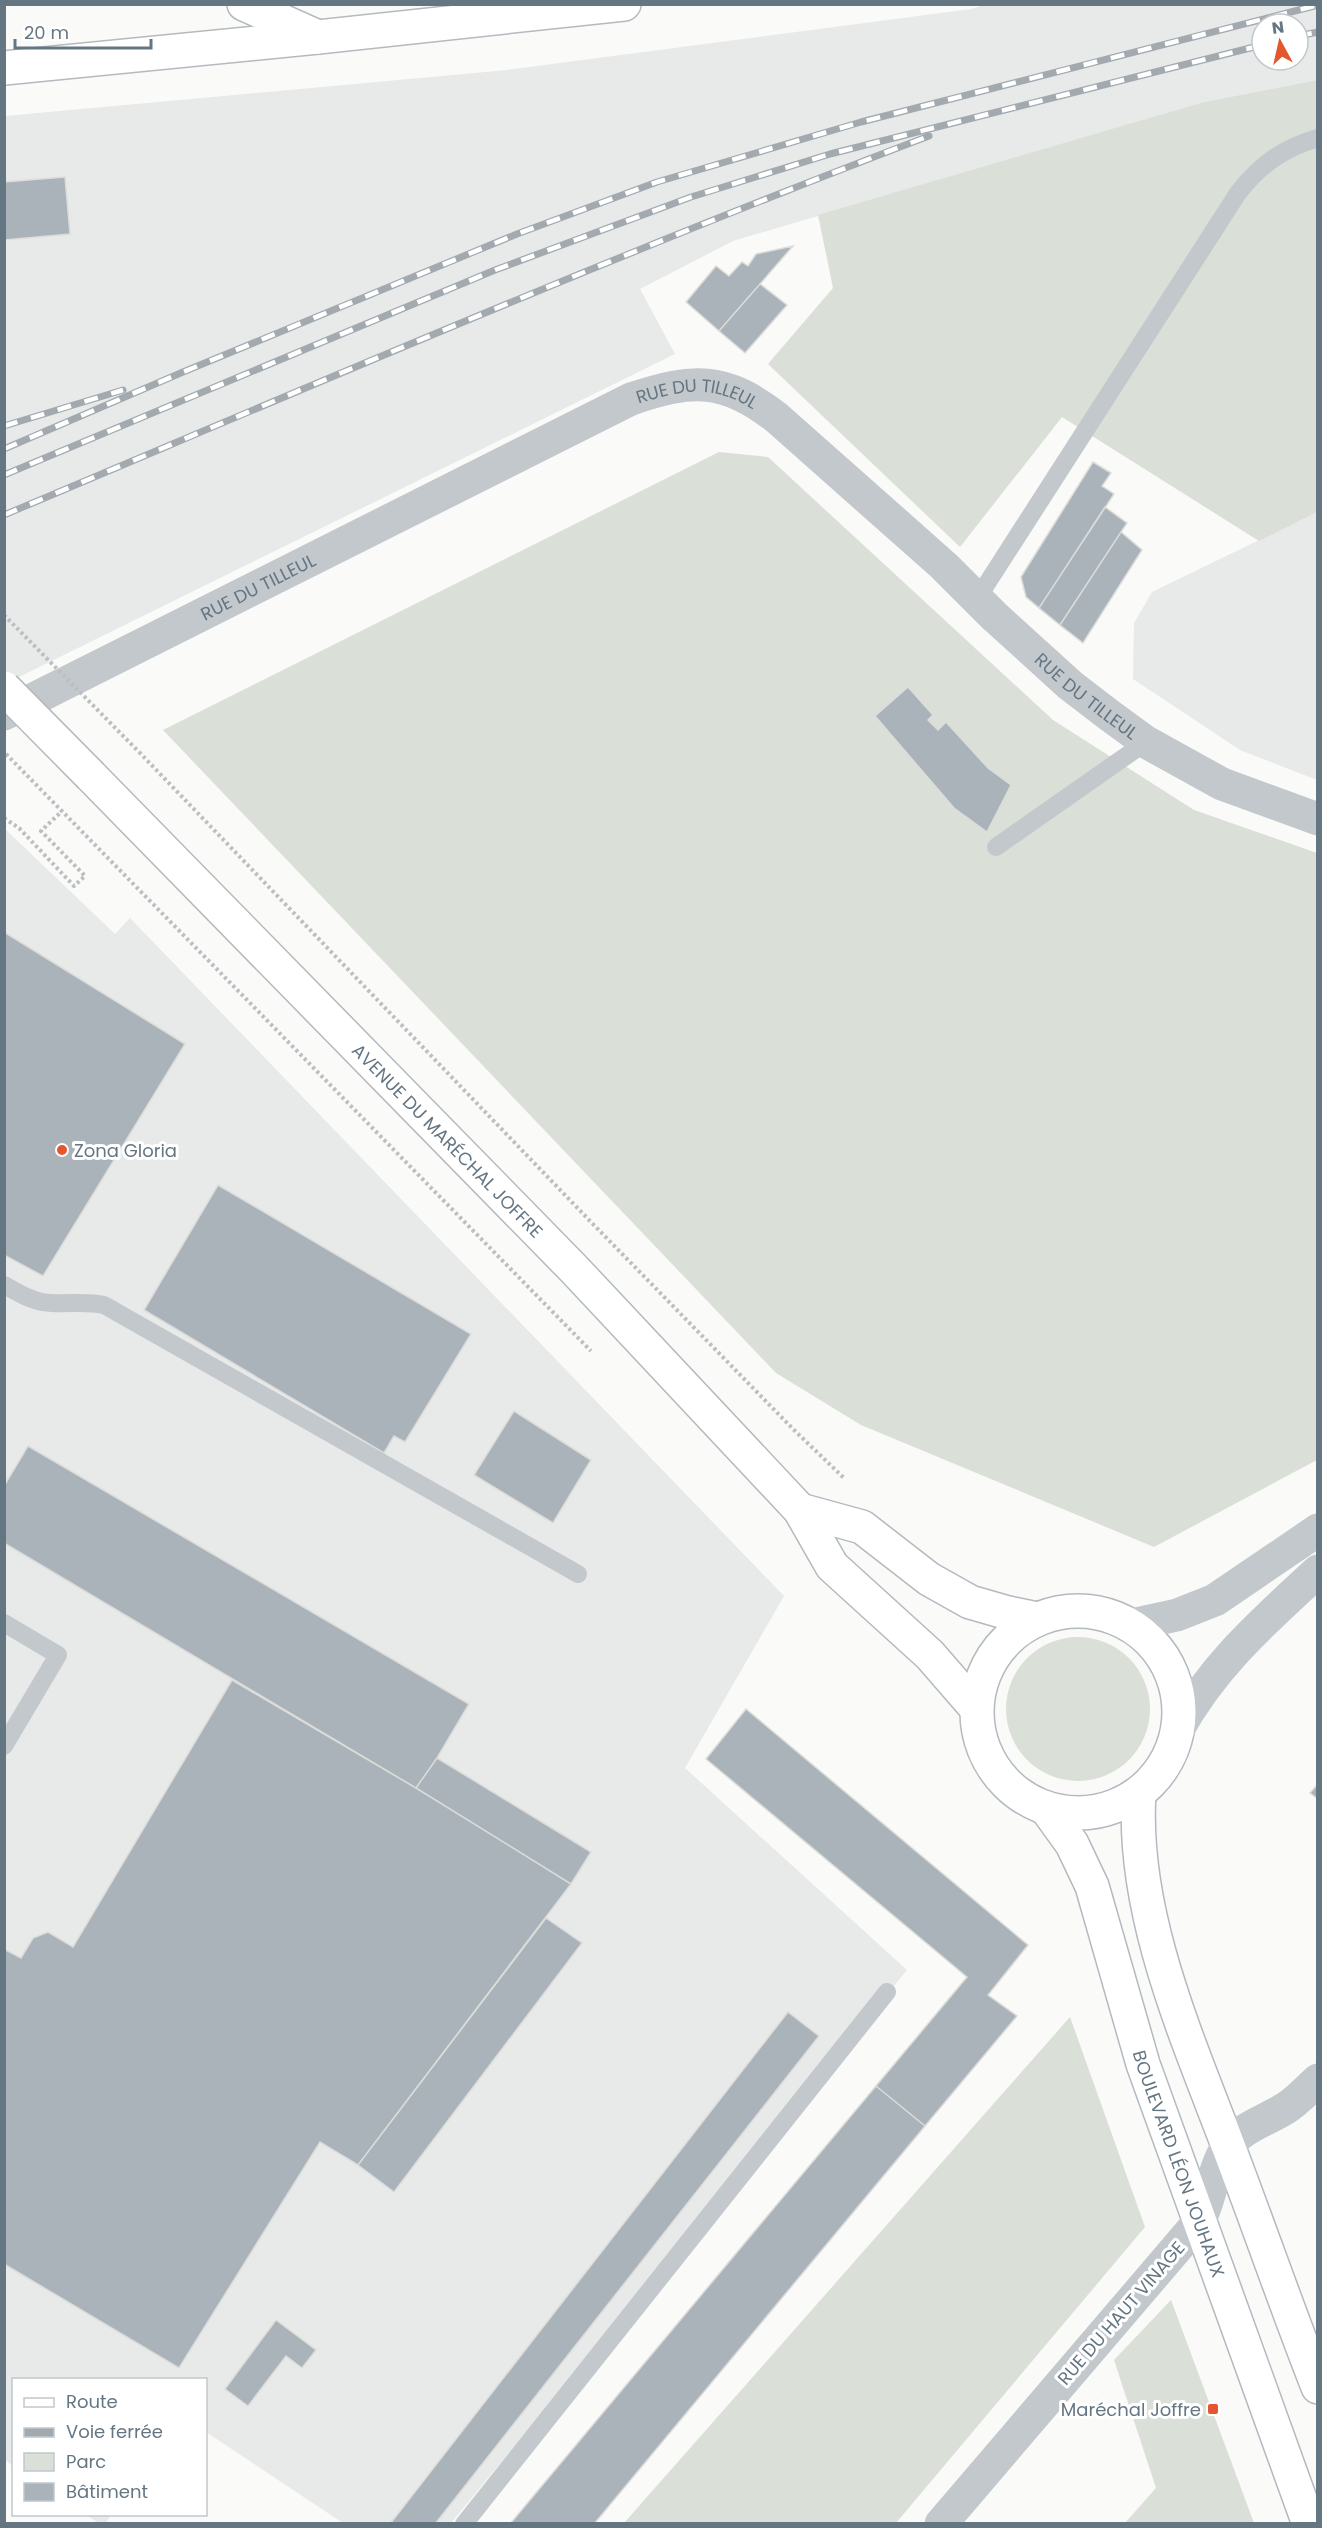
<svg xmlns="http://www.w3.org/2000/svg" width="1322" height="2528" font-family="Poppins,sans-serif">
<style>
.built{fill:#e8e9e9;fill-rule:evenodd}
.green{fill:#dadfd7}
.building{fill:#aab3b9;stroke:#dcdcda;stroke-width:1.5}
.lines{fill:none;stroke-linecap:round;stroke-linejoin:round}
.secondary-casing{stroke:#b3babf;stroke-width:36}
.primary-casing{stroke:#b5babe;stroke-width:36}
.path{stroke:#bbbfc2;stroke-width:4;stroke-dasharray:3 3;stroke-linecap:butt}
.lane{stroke:#c3c8cc;stroke-width:18}
.street{stroke:#c3c8cc;stroke-width:33}
.secondary{stroke:#fff;stroke-width:33}
.primary{stroke:#fff;stroke-width:33}
.rail-casing{stroke:#a2aab0;stroke-width:7}
.rail{stroke:#fff;stroke-width:4.5;stroke-dasharray:14;stroke-linecap:butt}
.secondary-bridge-casing{stroke:#b3babf;stroke-width:36;stroke-linecap:butt}
.path-bridge{stroke:#bbbfc2;stroke-width:4;stroke-dasharray:3 3;stroke-linecap:butt}
.secondary-bridge{stroke:#fff;stroke-width:33}
.poi-dot{fill:#e4572e;stroke:#fff;stroke-width:2}
.labels{text-anchor:middle;dominant-baseline:central;stroke-width:6;stroke-linejoin:round;paint-order:stroke}
.street-label{font-size:18px;fill:#657683;stroke:#fff}
.poi-label{font-size:18px;fill:#657683;stroke:#fff;text-anchor:start}
</style>
<rect width="100%" height="100%" fill="#fafaf8"/>
<path class="built" d="M 984,5 L 1317,5 L 1317,80 L 1204,102 L 733,241 L 640,289 L 675,354 L 5,684 L 5,116 L 507,70 L 971,9 ZM 1262,24 L 1298,24 L 1298,60 L 1262,60 Z
M 1317,512 L 1317,780 L 1240,750 L 1133,679 L 1134,623 L 1152,592 Z
M 4,828 L 115,934 L 130,918 L 784,1596 L 685,1768 L 907,1970 L 451,2523 L 343,2523 L 206,2432 L 206,2380 L 14,2380 L 13,2466 L 5,2460 Z
M 86,2515 L 111,2515 L 105,2524 L 99,2523 Z"/>
<path class="green" d="M 1317,80 L 1317,512 L 1259,541 L 1062,417 L 960,547 L 768,364 L 833,288 L 818,215 L 1204,102 Z
M 719,452 L 768,457 L 1053,720 L 1194,810 L 1317,853 L 1317,1460 L 1154,1547 L 861,1425 L 776,1373 L 163,730 Z
M1006 1709a72 72 0 1 1 144 0a72 72 0 1 1-144 0Z
M 1070,2017 L 1145,2227 L 896,2523 L 624,2523 Z
M 1171,2300 L 1254,2523 L 1125,2523 L 1156,2488 L 1114,2360 Z"/>
<path class="building" d="M 65,177 L 70,234 L 4,240 L 4,182 Z
M 793,246 L 719,331 L 686,302 L 716,266 L 729,276 L 742,262 L 748,266 L 756,254 Z
M 760,284 L 787,305 L 745,353 L 719,331 Z
M 1093,462 L 1111,473 L 1102,486 L 1114,494 L 1039,608 L 1026,597 L 1021,577 Z
M 1105,507 L 1127,523 L 1060,625 L 1039,608 Z
M 1121,532 L 1142,550 L 1083,643 L 1060,625 Z
M 908,687 L 933,715 L 928,720 L 938,730 L 946,722 L 988,768 L 1011,785 L 987,832 L 954,808 L 875,716 Z
M 4,932 L 185,1044 L 43,1276 L 4,1255 Z
M 218,1185 L 471,1334 L 405,1442 L 394,1436 L 384,1453 L 144,1310 Z
M 514,1411 L 591,1460 L 553,1523 L 474,1475 Z
M 28,1446 L 469,1704 L 437,1758 L 416,1788 L 4,1543 L 4,1486 Z
M 232,1680 L 416,1788 L 571,1884 L 358,2165 L 320,2142 L 179,2368 L 4,2264 L 4,1949 L 21,1958 L 33,1938 L 48,1932 L 73,1947 Z
M 746,1709 L 1028,1945 L 988,1995 L 1017,2016 L 925,2126 L 876,2086 L 967,1977 L 706,1759 Z
M 437,1758 L 591,1852 L 571,1884 L 416,1788 Z
M 1318,1784 L 1318,1799 L 1310,1793 Z
M 546,1918 L 582,1943 L 394,2192 L 358,2165 Z
M 788,2012 L 819,2036 L 435,2524 L 390,2524 Z
M 876,2086 L 925,2126 L 594,2524 L 510,2524 Z
M 276,2320 L 316,2350 L 302,2368 L 286,2356 L 248,2406 L 225,2389 Z"/>
<g class="lines">
<g class="secondary-casing">
<g id="secondary">
<path d="M 244,4 L 318,37"/>
<path id="s2" d="M 91,776 L 573,1268 L 800,1510 L 832,1566 L 930,1655 L 976,1708"/>
<path d="M 800,1510 L 862,1527 L 929,1579 L 970,1602 L 1008,1613 L 1037,1619"/>
<circle cx="1078" cy="1712" r="101"/>
<path d="M 1139,1793 C 1131,1913 1187,2037 1229,2148 C 1259,2227 1287,2308 1318,2387"/>
<path id="s3" d="M 1046,1808 L 1072,1844 L 1092,1886 L 1143,2064 L 1309,2524"/>
</g>
</g>
<g class="primary-casing">
<path id="primary" d="M 4,68 L 318,37 L 624,4"/>
</g>
<path class="path" d="M 139,752 L 590,1221 L 793,1429 L 845,1479
M 6,754 L 591,1351
M 4,818 L 19,828 L 74,886 L 85,876 L 41,831 L 61,812"/>
<path class="lane" d="M 977,599 L 1238,193 C 1260,165 1283,148 1318,138
M 996,847 L 1146,742
M 4,1285 C 19,1293 34,1303 52,1303 C 70,1304 86,1301 104,1305 L 578,1574
M 4,1623 L 58,1655 L 4,1746
M 464,2524 L 887,1992"/>
<g class="street">
<path id="s1" d="M 4,714 L 631,399 C 693,378 725,377 777,418 L 944,566 L 994,616 L 1070,685 L 1109,715 L 1146,742 L 1222,784 L 1318,819"/>
<path d="M 1131,1625 L 1177,1615 L 1215,1600 L 1318,1530"/>
<path d="M 1177,1731 C 1213,1665 1264,1621 1318,1571"/>
<path d="M 941,2524 L 1199,2222 C 1211,2198 1213,2169 1227,2147 C 1240,2128 1267,2120 1286,2108 C 1297,2101 1307,2090 1318,2080"/>
</g>
<use href="#secondary" class="secondary"/>
<use href="#primary" class="primary"/>
<g class="rail-casing">
<path id="rail" d="M 1298,36 L 1318,32
M 4,426 L 123,390
M 4,449 L 183,372 L 517,234 L 657,182 L 861,122 L 1318,5
M 4,475 L 495,270 L 691,197 L 830,154 L 1262,45
M 4,515 C 311,386 617,254 929,136"/>
</g>
<use href="#rail" class="rail"/>
<g class="secondary-bridge-casing">
<path id="secondary-bridge" d="M 4,688 L 91,776"/>
</g>
<path class="path-bridge" d="M 4,615 L 139,752"/>
<use href="#secondary-bridge" class="secondary-bridge"/>
</g>
<g class="poi-dot">
<circle cx="62" cy="1150" r="6"/>
<rect x="1207" y="2403" width="12" height="12" rx="3"/>
</g>
<g class="labels">
<g class="street-label">
<text stroke="none"><textPath href="#s1" startOffset="770">RUE DU TILLEUL</textPath></text>
<text stroke="none"><textPath href="#s1" startOffset="284">RUE DU TILLEUL</textPath></text>
<text stroke="none"><textPath href="#s1" startOffset="1274">RUE DU TILLEUL</textPath></text>
<text stroke="none"><textPath href="#s2" startOffset="510">AVENUE DU MARÉCHAL JOFFRE</textPath></text>
<text stroke="none"><textPath href="#s3" startOffset="382">BOULEVARD LÉON JOUHAUX</textPath></text>
<text transform="translate(1121 2313) rotate(-49)">RUE DU HAUT VINAGE</text>
</g>
<g class="poi-label">
<text x="74" y="1150">Zona Gloria</text>
<text x="1201" y="2409" text-anchor="end">Maréchal Joffre</text>
</g>
</g>
<rect width="1322" height="2528" fill="none" stroke="#657683" stroke-width="12"/>
<rect x="12" y="2378" width="195" height="138" fill="#ffffff" stroke="#c1c8cd" stroke-width="1.5"/>
<rect x="24" y="2398" width="30" height="9" fill="#ffffff" stroke="#c1c8cd" stroke-width="1.5"/>
<text x="66" y="2408" font-size="18" fill="#657683">Route</text>
<rect x="24" y="2428" width="30" height="9" fill="#a2aab0" stroke="#c1c8cd" stroke-width="1.5"/>
<text x="66" y="2438" font-size="18" fill="#657683">Voie ferrée</text>
<rect x="24" y="2453" width="30" height="18" fill="#dadfd7" stroke="#c1c8cd" stroke-width="1.5"/>
<text x="66" y="2468" font-size="18" fill="#657683">Parc</text>
<rect x="24" y="2483" width="30" height="18" fill="#aab3b9" stroke="#c1c8cd" stroke-width="1.5"/>
<text x="66" y="2498" font-size="18" fill="#657683">Bâtiment</text>
<g transform="translate(1280 42) rotate(352)"><circle r="28" fill="#ffffff" stroke="#c1c8cd" stroke-width="1.5"/>
<path d="M0-4.5L10 22L0 15L-10 22Z" fill="#e4572e"/>
<text y="-9" font-size="16" font-weight="bold" text-anchor="middle" fill="#657683">N</text>
</g>
<path d="M15 39v9h136v-9" fill="none" stroke="#657683" stroke-width="3"/>
<text x="24" y="39" font-size="18" fill="#657683" stroke="#ffffff" stroke-width="4.5" paint-order="stroke">20 m</text>
</svg>
